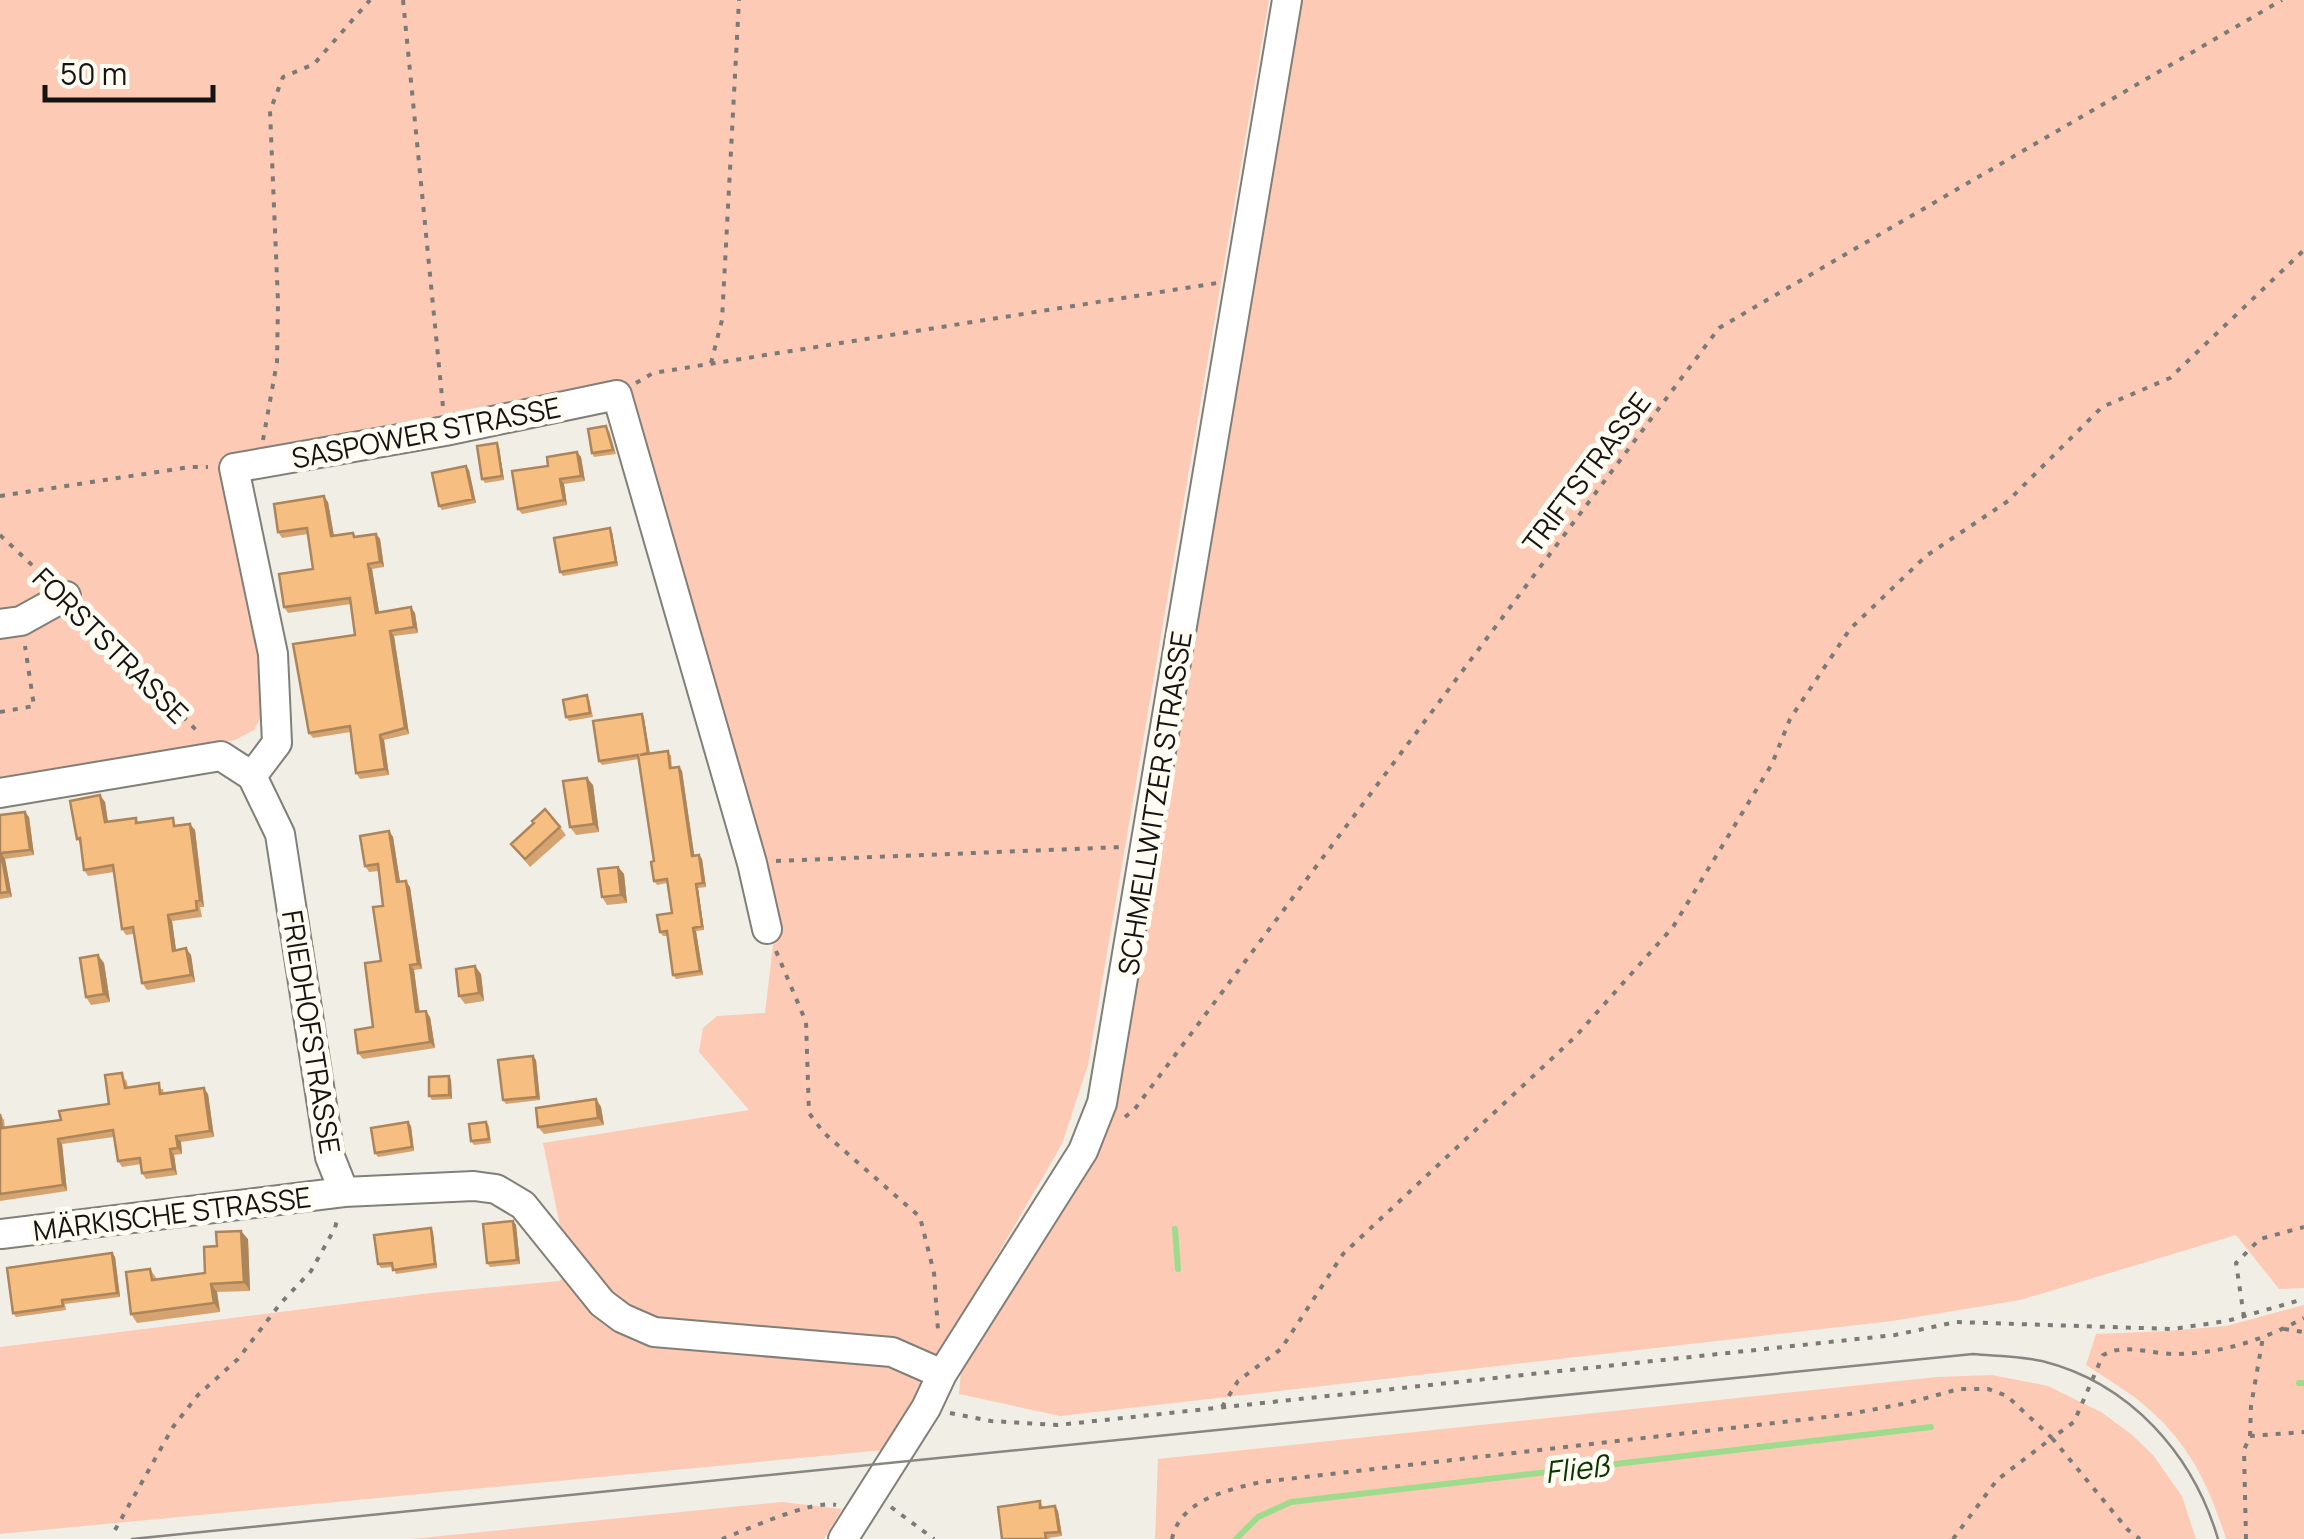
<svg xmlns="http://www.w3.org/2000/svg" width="2304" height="1539" font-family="Manrope,sans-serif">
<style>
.green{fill:#fdcab5}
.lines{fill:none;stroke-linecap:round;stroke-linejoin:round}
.stream{stroke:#9cdc8c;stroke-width:6}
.minor-casing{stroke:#817f77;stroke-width:32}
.path{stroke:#7c7a76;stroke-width:4;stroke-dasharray:5 8;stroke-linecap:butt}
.minor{stroke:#fff;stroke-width:28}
.tram{stroke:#888681;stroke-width:2.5}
.wall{fill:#d4a36f}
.shaded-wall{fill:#ad855a}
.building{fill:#f7be81;stroke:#ad855a;stroke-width:2.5}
.labels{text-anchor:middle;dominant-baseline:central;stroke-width:10;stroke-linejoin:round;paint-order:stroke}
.street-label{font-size:28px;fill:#151412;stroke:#fefcf3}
.water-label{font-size:30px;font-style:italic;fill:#0a3500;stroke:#fefcf3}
</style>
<rect width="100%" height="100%" fill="#f1eee6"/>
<path class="green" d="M 0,0 L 1269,0 L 1088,1065 L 1062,1144 L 884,1450 L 0,1534 L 0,1347 L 431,1293 L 559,1281 L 579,1265 L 560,1226 L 543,1143 L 749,1110 L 699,1052 L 703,1028 L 717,1016 L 765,1013 L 777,911 L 630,386 L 224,460 L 260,660 L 263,713 L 254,730 L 235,740 L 0,781 Z
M 1301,0 L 2304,0 L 2304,1288 L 2279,1289 L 2236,1235 L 2020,1300 L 1892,1321 L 1060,1416 L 959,1394 L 961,1372 L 1091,1165 L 1124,1056 Z
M 2304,1305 L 2304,1539 L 2226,1539 C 2210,1488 2191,1447 2151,1411 C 2132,1393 2108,1380 2086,1365 L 2096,1334 L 2168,1331 L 2226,1326 Z
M 1992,1375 L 2048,1386 L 2101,1412 L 2131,1434 L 2153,1455 L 2182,1496 L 2196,1539 L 1155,1539 L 1158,1459 L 1937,1377 Z
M 782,1502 L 842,1509 L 824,1539 L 411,1539 Z"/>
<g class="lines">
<path class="stream" d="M 1175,1229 L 1178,1269
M 2299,1383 L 2304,1383
M 1236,1539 L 1258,1517 L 1291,1502 L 1931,1427"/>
<g class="minor-casing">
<path id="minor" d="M 0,624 L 21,621 L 66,596
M 252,776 L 277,743 L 273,654 L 234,468 L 445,431 L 617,395 L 752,863 L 767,929
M 252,776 L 280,834 L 330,1157 L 344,1192 L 474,1186 L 496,1189 L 523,1205 L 602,1303 L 622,1318 L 654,1332 L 892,1352 L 942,1374
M 0,793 L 221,756 L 252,776
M 1,1234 L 344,1192
M 843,1539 L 926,1408 L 942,1374 L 1083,1151 L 1102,1103 L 1287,0"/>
</g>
<path class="path" d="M 403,0 L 443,407
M 711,363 L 722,320 L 739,0
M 636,383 L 653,373 L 1217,283
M 263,440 L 277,362 L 278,302 L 270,111 L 283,77 L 314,64 L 370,0
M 0,496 L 190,467 L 208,467
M 0,535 L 48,580
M 83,614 L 199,733
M 0,712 L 34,706 L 25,646
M 776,861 L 1122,847
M 776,951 L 806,1022 L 809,1113 L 824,1133 L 920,1217 L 934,1273 L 938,1330
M 1125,1117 L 1134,1110 L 1719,328 L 2282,0
M 2244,1317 L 2236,1263 L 2260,1239 L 2304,1227
M 2284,1329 L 2304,1332
M 1222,1407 L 1238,1381 L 1281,1349 L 1343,1254 L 1575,1037 L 1673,927 L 1772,764 L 1790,719 L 1850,629 L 1926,556 L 2008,501 L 2102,407 L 2170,378 L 2304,250
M 950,1413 L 991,1421 L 1058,1425 L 1895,1335 L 1956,1322 L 2172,1329 L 2227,1321 L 2304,1299
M 2250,1436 L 2251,1406 L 2263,1337
M 891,1507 L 934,1539
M 115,1530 L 173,1427 L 198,1395 L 238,1359 L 280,1304 L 311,1271 L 335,1228 L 337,1220
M 722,1539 C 749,1529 810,1500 836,1505
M 1172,1539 C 1180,1500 1227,1490 1261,1482 L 1844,1415 L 1908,1403 L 1959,1389 L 1988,1389 L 2007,1396 L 2052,1438 L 2074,1422 L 2103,1355 C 2108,1353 2113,1350 2118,1350 C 2134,1347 2157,1354 2174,1354 C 2221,1354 2263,1340 2304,1318
M 1953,1539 L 1997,1480 L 2052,1438 L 2128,1530 L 2140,1539
M 2246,1539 L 2244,1450 L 2250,1436 L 2304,1432"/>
<use href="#minor" class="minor"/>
<path class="tram" d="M 132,1539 L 1973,1354 C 1996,1356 2020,1356 2042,1361 C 2130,1383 2193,1454 2218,1539"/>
</g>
<path class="wall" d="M 609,430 L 616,454 L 594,457 L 592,453 Z
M 497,443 L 499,447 L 504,480 L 485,483 L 482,479 Z
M 577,452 L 581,457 L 585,481 L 564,484 L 567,505 L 522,514 L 518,509 L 548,466 Z
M 466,466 L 469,470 L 476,503 L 442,510 L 439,506 Z
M 328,502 L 334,536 L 353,533 L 356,537 L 376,534 L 380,539 L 384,567 L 372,569 L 379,612 L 415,613 L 418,633 L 394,636 L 409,734 L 384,740 L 389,775 L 360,779 L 356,773 L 350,732 L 313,738 L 309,733 L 355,635 L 351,604 L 288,613 L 284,607 L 313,569 L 308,534 L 282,538 L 278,532 Z
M 610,528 L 612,532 L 618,566 L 563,576 L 560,572 Z
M 589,699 L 593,717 L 569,721 L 566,717 Z
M 644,718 L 650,753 L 671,755 L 672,768 L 679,767 L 682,771 L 694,856 L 702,859 L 706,887 L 698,888 L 704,930 L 696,931 L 703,975 L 676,979 L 673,975 L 667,936 L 663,936 L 660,932 L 672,913 L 667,883 L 657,885 L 654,881 L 654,861 L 639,759 L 602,765 L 599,761 Z
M 593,785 L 599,832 L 576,835 L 570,827 Z
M 105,802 L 108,822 L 136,818 L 139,823 L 178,826 L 195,830 L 204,907 L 200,907 L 202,917 L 172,921 L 176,950 L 191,955 L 195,982 L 147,990 L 142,983 L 134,934 L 126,935 L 122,929 L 114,872 L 88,876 L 84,870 L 81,844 L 77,839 Z
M 0,815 L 29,817 L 34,855 L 5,859 L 12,897 L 0,899 Z
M 560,827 L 566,835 L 530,867 L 511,844 Z
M 389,831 L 393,837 L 400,882 L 410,887 L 422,969 L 414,970 L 420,1012 L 430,1017 L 435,1048 L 363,1059 L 358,1053 L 373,1027 L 381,961 L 383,906 L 379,871 L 369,872 L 365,866 Z
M 618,867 L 624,874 L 627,903 L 607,905 L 602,897 Z
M 104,963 L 110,1002 L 91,1005 L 86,997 Z
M 481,974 L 484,1001 L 465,1004 L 459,996 Z
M 536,1060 L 540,1100 L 506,1104 L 503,1100 Z
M 449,1076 L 451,1080 L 452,1099 L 432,1100 L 429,1096 Z
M 126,1079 L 128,1087 L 163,1089 L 164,1094 L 208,1094 L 214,1137 L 181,1142 L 182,1154 L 174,1155 L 177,1175 L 146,1179 L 142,1173 L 141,1164 L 122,1167 L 118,1161 L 114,1137 L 62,1144 L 67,1191 L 0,1201 L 0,1114 L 4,1120 L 5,1128 L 61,1120 L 109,1104 Z
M 596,1099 L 601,1107 L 604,1125 L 544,1134 L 538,1127 Z
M 486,1122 L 489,1126 L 491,1143 L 474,1145 L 471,1141 Z
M 411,1126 L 414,1151 L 378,1157 L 375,1153 Z
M 513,1221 L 516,1225 L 520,1264 L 490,1267 L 487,1263 Z
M 433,1232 L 437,1268 L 396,1274 L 393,1267 L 381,1268 L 378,1264 Z
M 248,1239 L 250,1291 L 217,1292 L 220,1312 L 137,1323 L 131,1314 L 150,1269 L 157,1279 L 205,1273 L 217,1246 Z
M 112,1253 L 115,1257 L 120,1297 L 65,1304 L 66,1310 L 16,1317 L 13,1313 Z
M 1040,1501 L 1043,1507 L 1055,1506 L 1058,1511 L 1062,1536 L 1049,1538 L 1049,1539 L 1002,1539 Z"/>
<path class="shaded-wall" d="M 497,443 L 499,447 L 504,480 L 502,476 Z
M 577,452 L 581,457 L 585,481 L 581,476 Z
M 466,466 L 469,470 L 476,503 L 473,499 Z
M 560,479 L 564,484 L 567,505 L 564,500 Z
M 324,496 L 328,502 L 335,542 L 331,536 Z
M 610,528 L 612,532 L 618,566 L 616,562 Z
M 376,534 L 380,539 L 384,567 L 380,562 Z
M 368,564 L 372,569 L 380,618 L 376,613 Z
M 411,607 L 415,613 L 418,633 L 414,627 Z
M 390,631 L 394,636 L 409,734 L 405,728 Z
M 642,714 L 644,718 L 650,757 L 648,753 Z
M 380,735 L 384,740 L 389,775 L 385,769 Z
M 679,767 L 682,771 L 695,860 L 692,856 Z
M 587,778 L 593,785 L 599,832 L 594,824 Z
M 100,795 L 105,802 L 109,829 L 105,822 Z
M 25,812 L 29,817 L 34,855 L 30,850 Z
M 190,824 L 195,830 L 204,907 L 200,900 Z
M 389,831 L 393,837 L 401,888 L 397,882 Z
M 1,853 L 5,859 L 12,897 L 8,892 Z
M 699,855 L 702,859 L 706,887 L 703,883 Z
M 618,867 L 624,874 L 627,903 L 621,895 Z
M 406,881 L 410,887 L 422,969 L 418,964 Z
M 696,884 L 698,888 L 704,930 L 702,926 Z
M 168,915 L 172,921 L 177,957 L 173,951 Z
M 693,928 L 696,931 L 703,975 L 700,971 Z
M 186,948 L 191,955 L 195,982 L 191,975 Z
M 98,955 L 104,963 L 110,1002 L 104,994 Z
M 410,965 L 414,970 L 420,1018 L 416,1012 Z
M 475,966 L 481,974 L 484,1001 L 479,993 Z
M 426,1011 L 430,1017 L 435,1048 L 430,1042 Z
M 533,1056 L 536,1060 L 540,1100 L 537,1097 Z
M 449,1076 L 451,1080 L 452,1099 L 449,1095 Z
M 204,1088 L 208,1094 L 214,1137 L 210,1131 Z
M 596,1099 L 601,1107 L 604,1125 L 598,1118 Z
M 408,1122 L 411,1126 L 414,1151 L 412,1147 Z
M 176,1136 L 181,1142 L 182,1154 L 178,1148 Z
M 58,1139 L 62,1144 L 67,1191 L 63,1185 Z
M 170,1149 L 174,1155 L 177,1175 L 173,1169 Z
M 513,1221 L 516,1225 L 520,1264 L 517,1260 Z
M 431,1228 L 433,1232 L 437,1268 L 435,1264 Z
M 241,1231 L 248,1239 L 250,1291 L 244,1282 Z
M 112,1253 L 115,1257 L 120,1297 L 117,1293 Z
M 211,1284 L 217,1292 L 220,1312 L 214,1303 Z
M 1055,1506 L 1058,1511 L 1062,1536 L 1059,1532 Z"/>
<path class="building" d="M 606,426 L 613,450 L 592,453 L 588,429 Z
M 497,443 L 502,476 L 482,479 L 477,446 Z
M 577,452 L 581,476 L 560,479 L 564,500 L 518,509 L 512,471 L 548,466 L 547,457 Z
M 466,466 L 473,499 L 439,506 L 432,473 Z
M 324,496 L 331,536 L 353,533 L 354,537 L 376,534 L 380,562 L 368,564 L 376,613 L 411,607 L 414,627 L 390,631 L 405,728 L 380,735 L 385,769 L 356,773 L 350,726 L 309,733 L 293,644 L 355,635 L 350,598 L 284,607 L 279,574 L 313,569 L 307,528 L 278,532 L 274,504 Z
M 610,528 L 616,562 L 560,572 L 554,538 Z
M 587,695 L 590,713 L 566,717 L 563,700 Z
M 642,714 L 648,753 L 640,755 L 668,751 L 670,768 L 679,767 L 692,856 L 699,855 L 703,883 L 696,884 L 702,926 L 693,928 L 700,971 L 673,975 L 667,931 L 660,932 L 657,915 L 672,913 L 667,879 L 654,881 L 651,862 L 654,861 L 638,755 L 599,761 L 593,721 Z
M 587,778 L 594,824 L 570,827 L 563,781 Z
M 100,795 L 105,822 L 136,818 L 136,823 L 173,818 L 174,826 L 190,824 L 200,900 L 196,901 L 197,910 L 168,915 L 173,951 L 186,948 L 191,975 L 142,983 L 133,927 L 122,929 L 113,865 L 84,870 L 80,838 L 77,839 L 70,801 Z
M 545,809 L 560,827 L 525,859 L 511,844 L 534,823 L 532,821 Z
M 25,812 L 30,850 L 1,853 L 8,892 L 0,893 L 0,815 Z
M 389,831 L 397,882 L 406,881 L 418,964 L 410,965 L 416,1012 L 426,1011 L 430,1042 L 358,1053 L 355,1030 L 373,1027 L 365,963 L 381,961 L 373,907 L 383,906 L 378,864 L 365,866 L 360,836 Z
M 618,867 L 621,895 L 602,897 L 598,869 Z
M 98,955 L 104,994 L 86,997 L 80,958 Z
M 475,966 L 479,993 L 459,996 L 456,969 Z
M 533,1056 L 537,1097 L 503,1100 L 498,1060 Z
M 122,1073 L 125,1088 L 159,1083 L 160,1094 L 204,1088 L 210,1131 L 176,1136 L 178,1148 L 170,1149 L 173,1169 L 142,1173 L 140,1158 L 118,1161 L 113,1130 L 58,1139 L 63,1185 L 0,1194 L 0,1114 L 2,1128 L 61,1120 L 59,1111 L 109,1104 L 105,1075 Z
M 449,1076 L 449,1095 L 429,1096 L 429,1077 Z
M 596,1099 L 598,1118 L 538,1127 L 536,1108 Z
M 408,1122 L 412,1147 L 375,1153 L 371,1128 Z
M 486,1122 L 489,1139 L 471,1141 L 469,1124 Z
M 513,1221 L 517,1260 L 487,1263 L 483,1224 Z
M 431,1228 L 435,1264 L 393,1270 L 392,1263 L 378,1264 L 374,1235 Z
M 241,1231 L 244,1282 L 211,1284 L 214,1303 L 131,1314 L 126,1272 L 150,1269 L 152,1280 L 205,1273 L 204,1247 L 217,1246 L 216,1232 Z
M 112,1253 L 117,1293 L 62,1300 L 63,1306 L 13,1313 L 7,1268 Z
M 1040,1501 L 1040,1508 L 1055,1506 L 1059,1532 L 1045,1533 L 1046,1539 L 1002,1539 L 998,1507 Z"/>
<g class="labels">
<g class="street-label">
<text transform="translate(426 432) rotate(-11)">SASPOWER STRASSE</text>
<text transform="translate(1586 472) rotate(-53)">TRIFTSTRASSE</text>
<text transform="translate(111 645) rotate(45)">FORSTSTRASSE</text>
<text transform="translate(1154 803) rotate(-81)">SCHMELLWITZER STRASSE</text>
<text transform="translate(312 1032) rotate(81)">FRIEDHOFSTRASSE</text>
<text transform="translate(172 1213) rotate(-7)">MÄRKISCHE STRASSE</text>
</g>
<g class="water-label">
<text transform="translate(1577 1468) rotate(-7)">Fließ</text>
</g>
</g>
<path d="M45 85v15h168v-15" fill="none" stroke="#151412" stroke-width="5"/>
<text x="60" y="85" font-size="30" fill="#151412" stroke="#fefcf3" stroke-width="8" paint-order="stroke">50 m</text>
</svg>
